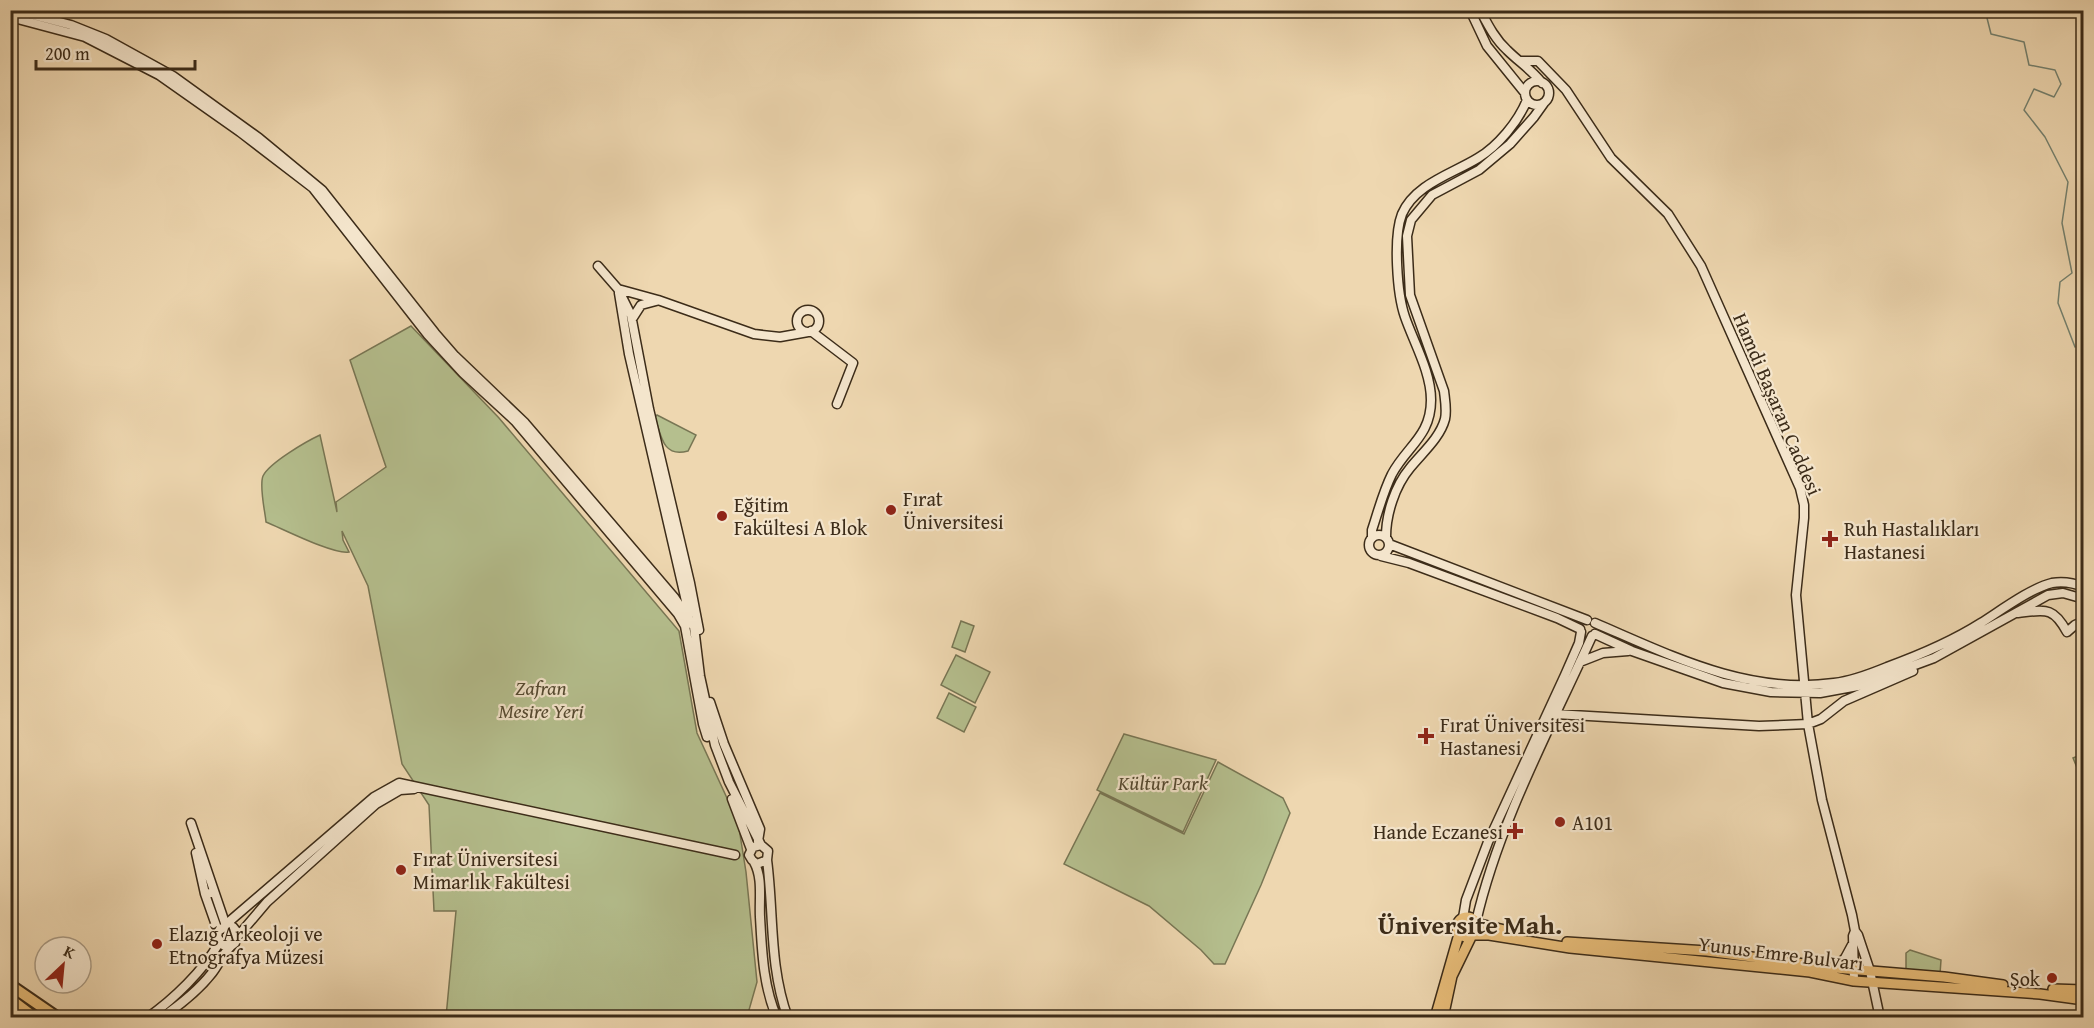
<svg xmlns="http://www.w3.org/2000/svg" width="2094" height="1028" font-family="'Gentium Book Plus',serif">
<style>
.green{fill:#b5bf8e;stroke:#787654;stroke-width:1.5}
.lines{fill:none;stroke-linecap:round;stroke-linejoin:round}
.stream{stroke:#74816f;stroke-width:1.5}
.secondary-casing{stroke:#3c2c19;stroke-width:11}
.primary-casing{stroke:#3c2c19;stroke-width:12}
.highway-casing{stroke:#3c2c19;stroke-width:14}
.secondary{stroke:#f4e5cc;stroke-width:8}
.primary{stroke:#e7bc78;stroke-width:9}
.highway{stroke:#e7bc78;stroke-width:10}
.poi-dot{fill:#8f2418;stroke:#f4e5cc;stroke-width:2}
.labels{text-anchor:middle;dominant-baseline:central;stroke-width:4.5;stroke-linejoin:round;paint-order:stroke}
.street-label{font-size:20px;fill:#3c2c19;stroke:#f4e5cc}
.poi-label{font-size:20px;fill:#3c2c19;stroke:#f4e5cc;text-anchor:start}
.park-label{font-size:20px;font-style:italic;fill:#544930;stroke:#f4e5cc}
.district-label{font-size:26px;font-weight:bold;fill:#3c2c19;stroke:#f4e5cc}
</style>
<rect width="100%" height="100%" fill="#eed7b0"/>
<filter id="stains"><feTurbulence type="fractalNoise" baseFrequency=".00333" numOctaves="4"/><feColorMatrix values="0 0 0 0 .2 0 0 0 0 .09 0 0 0 0 .02 0 0 0 .5 -.17"/></filter>
<radialGradient id="worn" r=".72"><stop offset=".6" stop-color="#630" stop-opacity="0"/><stop offset="1" stop-color="#630" stop-opacity=".3"/></radialGradient>
<path class="green" d="M 411,326 L 499,418 L 679,631 L 697,733 L 738,822 L 746,872 L 757,982 L 747,1017 L 446,1017 L 456,911 L 434,911 L 429,805 L 402,764 L 368,586 L 342,531 L 343,540 L 349,552 C 334,555 283,529 266,522 C 265,511 259,486 263,476 C 269,463 307,441 320,435 L 337,512 L 336,502 L 386,467 L 350,360 Z
M 657,415 L 696,435 L 688,451 C 663,458 661,436 655,417 Z
M 961,621 L 974,626 L 965,652 L 952,647 Z
M 956,655 L 990,672 L 975,703 L 941,685 Z
M 949,693 L 976,707 L 964,732 L 937,718 Z
M 1124,734 L 1216,760 L 1183,832 L 1097,790 Z
M 2083,754 L 2083,782 L 2073,758 Z
M 1218,762 L 1283,798 L 1290,813 L 1261,885 L 1225,964 L 1214,964 L 1201,950 L 1149,906 L 1064,864 L 1100,793 L 1184,834 Z
M 1910,950 L 1941,960 L 1940,974 L 1906,972 L 1906,953 Z"/>
<g class="lines">
<path class="stream" d="M 1985,10 L 1991,34 L 2024,42 L 2029,65 L 2055,70 L 2061,84 L 2054,97 L 2034,89 L 2024,110 L 2045,137 L 2068,182 L 2062,223 L 2072,273 L 2060,282 L 2058,303 L 2075,347"/>
<g class="secondary-casing">
<path id="secondary" d="M 14,10 L 71,25 L 106,39 L 173,76 L 259,138 L 322,190 L 435,333 L 455,356 L 525,423 L 674,597 L 694,627 L 700,676 L 715,745 L 729,782 L 761,845
M 1470,10 L 1487,46 L 1525,93
M 1480,10 C 1488,25 1495,39 1507,50 C 1519,62 1532,70 1542,83
M 10,17 L 85,37 L 159,75 L 240,132 L 313,188 L 428,335 L 463,373 L 515,421 L 678,614 L 685,626 L 703,724 L 707,737
M 1520,61 L 1538,61 L 1566,90 L 1611,158 L 1668,214 L 1701,266 L 1800,488 L 1804,505 L 1804,518 L 1796,595 L 1808,724 L 1822,800 L 1852,915 L 1855,931 L 1853,936 L 1854,981
M1525 93a12 12 0 1 1 24 0a12 12 0 1 1-24 0Z
M 598,266 L 618,289 L 658,300 L 754,334 L 780,337 L 808,332
M 618,289 L 631,315 L 649,409 L 690,583 L 699,630
M 619,293 L 629,354 L 689,614
M797 321a11 11 0 1 1 22 0a11 11 0 1 1-22 0Z
M 632,319 L 641,305 L 656,301
M 811,331 L 853,363 L 837,404
M1369 545a10 10 0 1 1 20 0a10 10 0 1 1-20 0Z
M 1386,537 C 1386,514 1395,486 1410,468 C 1422,453 1440,438 1445,419 C 1447,410 1445,400 1444,391 L 1410,295 L 1407,236 L 1411,220 L 1432,195 L 1479,170 L 1510,144 L 1534,117 L 1544,103
M 1372,538 L 1372,530 C 1378,512 1383,492 1392,474 C 1407,446 1431,436 1431,400 C 1431,372 1414,343 1405,317 C 1397,294 1393,237 1402,214 C 1415,184 1452,174 1478,158 C 1498,146 1518,122 1527,100
M 1389,544 L 1587,620
M 1381,556 L 1409,563 L 1557,618 L 1580,629
M 2018,613 C 2045,610 2053,606 2067,632 L 2075,625 L 2084,621
M 1595,623 C 1672,656 1748,695 1834,683 C 1852,681 1870,674 1887,667 C 1920,655 1951,642 1981,623 C 2000,611 2031,588 2052,583 C 2063,581 2074,583 2084,587
M 1595,634 L 1632,651 L 1723,683 L 1771,692 L 1820,693 L 1858,686 L 1934,658 L 2048,595 L 2063,593 L 2084,599
M 1580,662 L 1603,653 L 1628,651
M 710,702 L 724,744 L 760,829 L 758,841
M 1555,714 L 1759,726 L 1808,724 L 1821,719 L 1844,701 L 1913,671
M 732,799 L 751,849
M 191,823 L 226,926
M 196,853 L 205,894
M 767,860 L 757,864 L 752,860 L 749,855 L 753,847 L 761,845 L 768,851 L 767,860 C 774,913 769,967 788,1018
M 754,862 C 763,878 759,899 760,917 C 762,951 763,986 777,1018
M 211,893 L 205,894 L 218,931
M 1463,918 L 1466,900 L 1488,842 L 1565,675 L 1579,643 L 1581,632
M 1476,922 C 1499,822 1550,729 1592,636
M 228,926 L 231,920 L 374,797 L 399,783 L 735,855
M 1855,931 L 1858,935 L 1870,971 L 1880,1018
M 238,936 L 267,902 L 376,804 L 400,790 L 414,789
M 1835,968 L 1845,958 L 1852,945
M 147,1018 C 174,999 203,971 219,943
M 161,1018 C 180,1005 198,991 212,973 C 220,963 224,950 235,943 L 237,932 L 233,927 L 226,926 L 218,931 L 217,937 L 223,945 L 229,946"/>
</g>
<g class="primary-casing">
<path id="primary" d="M1457 927a10 10 0 1 1 20 0a10 10 0 1 1-20 0Z
M 1476,923 L 1517,933
M 1474,935 L 1489,935 L 1570,948 L 1810,972 L 1854,981 L 2040,994 L 2084,1000
M 1567,942 L 1707,951 L 1835,968 L 1944,977 L 2003,985
M 2053,989 L 2084,990
M 1435,1018 L 1459,934
M 1443,1018 L 1452,976 L 1471,937"/>
</g>
<g class="highway-casing">
<path id="highway" d="M 10,985 L 58,1018
M 10,999 L 35,1018"/>
</g>
<use href="#secondary" class="secondary"/>
<use href="#primary" class="primary"/>
<use href="#highway" class="highway"/>
</g>
<g class="poi-dot">
<circle cx="891" cy="510" r="6"/>
<circle cx="722" cy="516" r="6"/>
<path d="M1827 530h6v6h6v6h-6v6h-6v-6h-6v-6h6z"/>
<path d="M1423 727h6v6h6v6h-6v6h-6v-6h-6v-6h6z"/>
<circle cx="1560" cy="822" r="6"/>
<path d="M1512 822h6v6h6v6h-6v6h-6v-6h-6v-6h6z"/>
<circle cx="401" cy="870" r="6"/>
<circle cx="157" cy="944" r="6"/>
<circle cx="2052" cy="978" r="6"/>
</g>
<g class="labels">
<g class="street-label">
<text transform="translate(1778 404) rotate(67)">Hamdi Başaran Caddesi</text>
<text transform="translate(1781 953) rotate(7)">Yunus Emre Bulvarı</text>
</g>
<g class="poi-label">
<text x="903" y="498">Fırat<tspan x="903" dy="23">Üniversitesi</tspan></text>
<text x="734" y="504">Eğitim<tspan x="734" dy="23">Fakültesi A Blok</tspan></text>
<text x="1844" y="528">Ruh Hastalıkları<tspan x="1844" dy="23">Hastanesi</tspan></text>
<text x="1440" y="724">Fırat Üniversitesi<tspan x="1440" dy="23">Hastanesi</tspan></text>
<text x="1572" y="822">A101</text>
<text x="1503" y="831" text-anchor="end">Hande Eczanesi</text>
<text x="413" y="858">Fırat Üniversitesi<tspan x="413" dy="23">Mimarlık Fakültesi</tspan></text>
<text x="169" y="933">Elazığ Arkeoloji ve<tspan x="169" dy="23">Etnografya Müzesi</tspan></text>
<text x="2040" y="978" text-anchor="end">Şok</text>
</g>
<g class="park-label">
<text x="541" y="687">Zafran<tspan x="541" dy="23">Mesire Yeri</tspan></text>
<text x="1163" y="782">Kültür Park</text>
</g>
<g class="district-label">
<text x="1470" y="924">Üniversite Mah.</text>
</g>
</g>
<rect width="2094" height="1028" fill="none" stroke="#eed7b0" stroke-width="36"/>
<rect x="12" y="12" width="2070" height="1004" fill="none" stroke="#3c2c19" stroke-width="3"/>
<rect x="18" y="18" width="2058" height="992" fill="none" stroke="#3c2c19" stroke-width="1.5"/>
<g transform="translate(63 965) rotate(26)"><circle r="28" fill="#f4e5cc" stroke="#aa9b84" stroke-width="1.5"/>
<path d="M0-4.5L10 22L0 15L-10 22Z" fill="#8f2418"/>
<text y="-9" font-size="16" font-weight="bold" text-anchor="middle" fill="#3c2c19">K</text>
</g>
<path d="M36 60v9h159v-9" fill="none" stroke="#3c2c19" stroke-width="3"/>
<text x="45" y="60" font-size="18" fill="#3c2c19" stroke="#f4e5cc" stroke-width="4.5" paint-order="stroke">200 m</text>
<rect width="100%" height="100%" filter="url(#stains)"/>
<rect width="100%" height="100%" fill="url(#worn)"/>
</svg>
